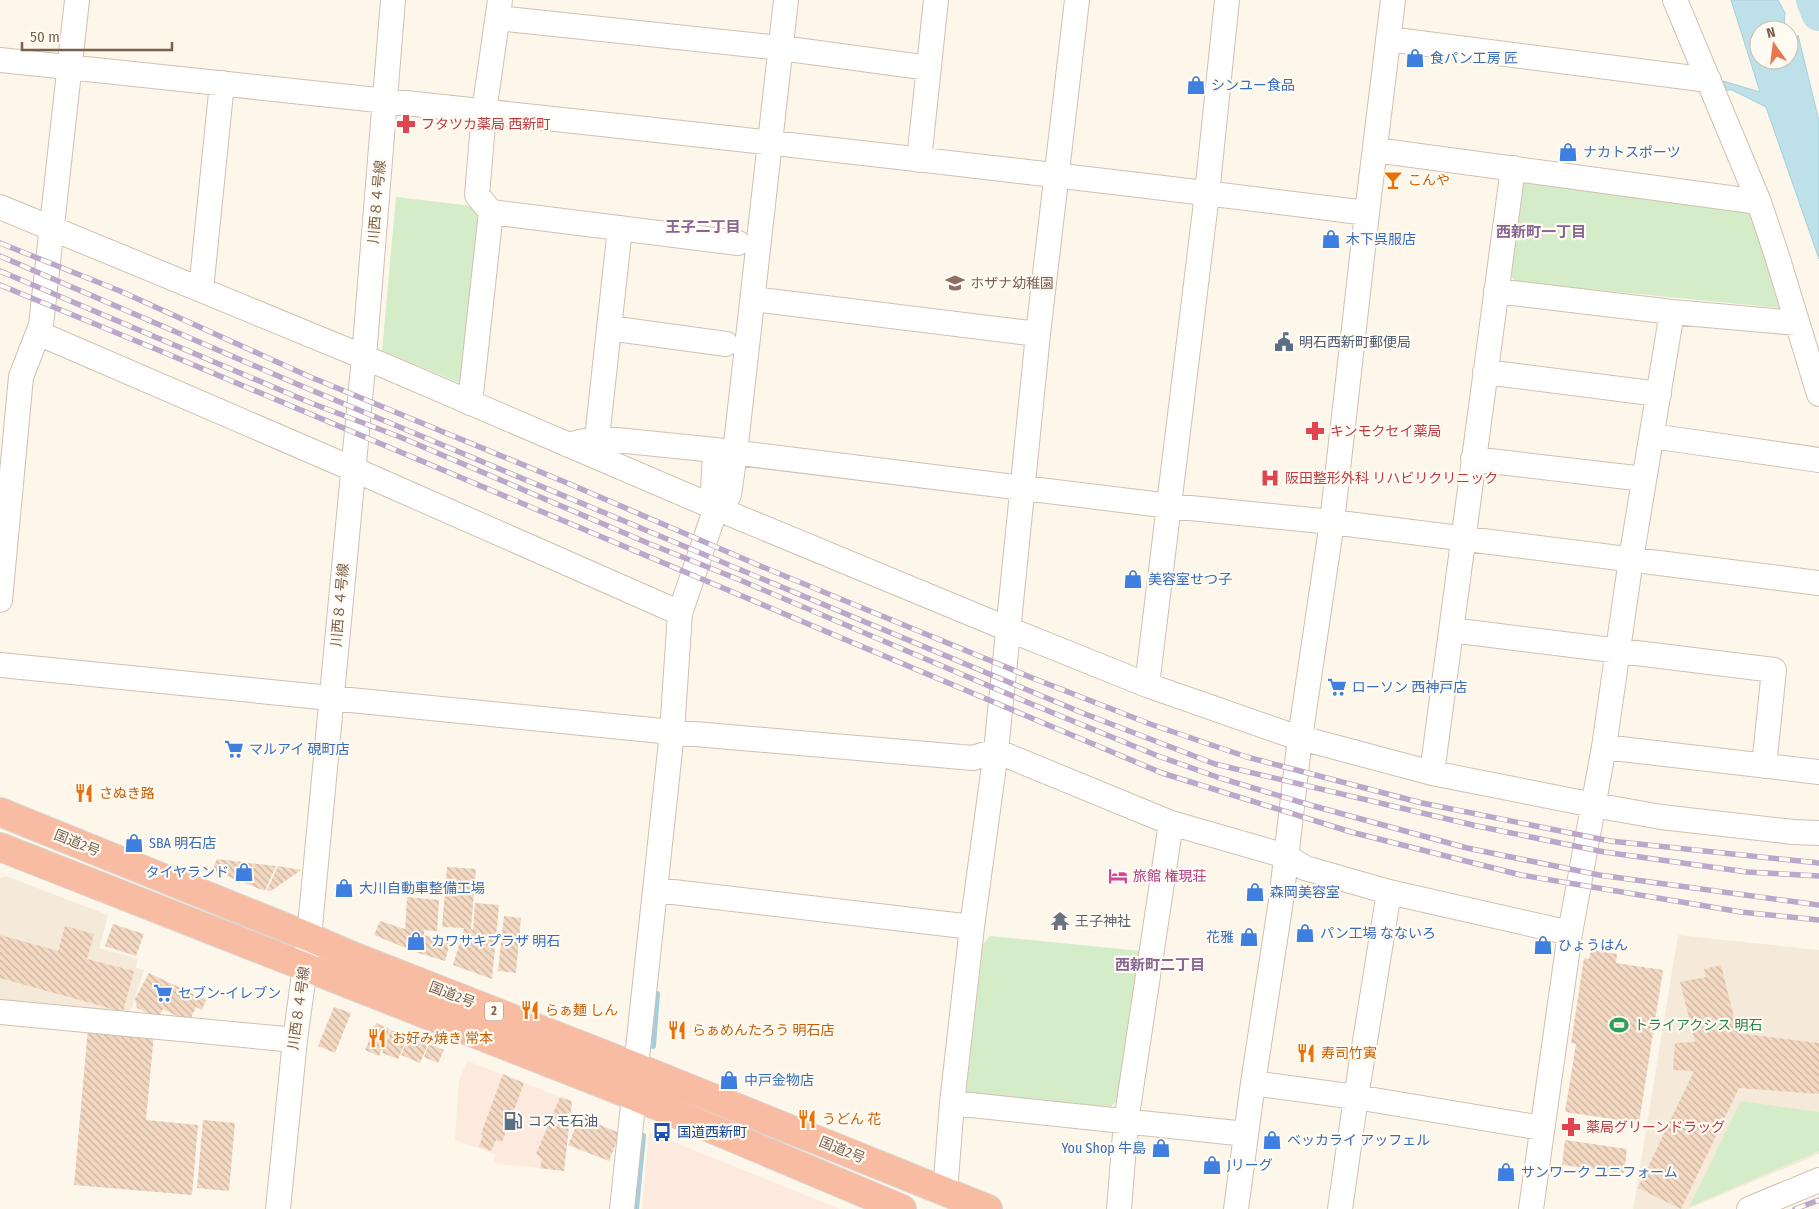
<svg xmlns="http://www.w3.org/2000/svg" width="1819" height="1209" font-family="'Fira Sans Condensed','Noto Sans JP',sans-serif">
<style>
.residential{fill:#f5ead9}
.commercial{fill:#fdeadf}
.green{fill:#d5ecc8}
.water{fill:#bee0e8;stroke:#a4cfda}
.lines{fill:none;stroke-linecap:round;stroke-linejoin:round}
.stream{stroke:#a4cfda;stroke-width:6}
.river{stroke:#bee0e8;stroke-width:36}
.building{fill:url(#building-back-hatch)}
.minor-casing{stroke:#d1c0af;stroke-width:26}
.highway-casing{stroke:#dcd5d0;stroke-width:30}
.minor{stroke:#fff;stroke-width:24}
.highway{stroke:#f8bca2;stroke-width:28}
.rail-casing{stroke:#bba7c9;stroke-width:5.5}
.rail{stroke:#fffbf2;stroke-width:4;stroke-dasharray:11;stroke-linecap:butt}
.labels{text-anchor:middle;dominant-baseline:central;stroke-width:4.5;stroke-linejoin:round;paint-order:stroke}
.shield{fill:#fffbf2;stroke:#a28e7e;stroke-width:1}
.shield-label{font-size:12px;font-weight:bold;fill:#7a5f4c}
.shop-label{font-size:14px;fill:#366cbe;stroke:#fffbf2;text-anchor:start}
.health-label{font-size:14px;fill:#be3a42;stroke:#fffbf2;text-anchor:start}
.food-label{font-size:14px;fill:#c56008;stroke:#fffbf2;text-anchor:start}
.street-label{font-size:14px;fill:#7a5f4c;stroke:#fffbf2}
.education-label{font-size:14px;fill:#785e54;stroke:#fffbf2;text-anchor:start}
.service-label{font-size:14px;fill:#4e5e75;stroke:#fffbf2;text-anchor:start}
.hotel-label{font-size:14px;fill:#b23c85;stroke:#fffbf2;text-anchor:start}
.worship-label{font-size:14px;fill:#5b616d;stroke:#fffbf2;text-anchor:start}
.leisure-label{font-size:14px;fill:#27864d;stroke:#fffbf2;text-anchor:start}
.transit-label{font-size:14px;fill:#164399;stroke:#fffbf2;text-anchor:start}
.neighbourhood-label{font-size:15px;font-weight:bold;fill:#876595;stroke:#fffbf2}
</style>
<defs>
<pattern id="building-back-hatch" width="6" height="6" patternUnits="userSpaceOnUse" patternTransform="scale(1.25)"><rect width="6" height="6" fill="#f3d8c2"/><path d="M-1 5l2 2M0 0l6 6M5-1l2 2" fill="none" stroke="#cab2a0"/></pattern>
</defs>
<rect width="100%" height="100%" fill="#fdf7eb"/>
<path class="residential" d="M 6,876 L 108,915 L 99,948 L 138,959 L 136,967 L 144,970 L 128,1020 L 0,1005 L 0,878 Z
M 1678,935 L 1819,950 L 1819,1154 L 1688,1209 L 1633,1209 Z"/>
<path class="commercial" d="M 468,1061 L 560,1097 L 564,1171 L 493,1163 L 495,1154 L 455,1140 L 459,1079 Z
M 649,1132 L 840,1209 L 642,1209 Z"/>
<path class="green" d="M 1530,178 L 1751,209 L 1781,308 L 1516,282 L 1507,271 L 1521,183 Z
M 396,197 L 472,206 L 480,216 L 462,384 L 382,351 Z
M 990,936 L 1141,951 L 1118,1100 L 1109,1108 L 966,1094 L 983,944 Z
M 1741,1101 L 1819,1112 L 1819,1151 L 1689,1207 Z"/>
<path class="water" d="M 1731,0 L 1778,0 L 1785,13 L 1784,30 L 1759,30 L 1759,60 L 1789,60 L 1789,44 L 1791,48 L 1798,35 L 1819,121 L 1819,259 L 1766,107 L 1732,90 L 1726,90 L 1723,81 L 1760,92 Z"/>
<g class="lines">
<path class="stream" d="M 653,1046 L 657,994
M 636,1209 L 643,1136"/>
<path class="river" d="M 1814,0 L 1819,13"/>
</g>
<path class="building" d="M 217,859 L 276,866 L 265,891 L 212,870 Z
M 278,866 L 301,870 L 271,891 L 267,890 Z
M 447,867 L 476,869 L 471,929 L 473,930 L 475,903 L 499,905 L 492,979 L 453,965 L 464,928 L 442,927 Z
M 407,897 L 439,900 L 437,931 L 424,930 L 424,935 L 450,943 L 445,961 L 418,953 L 374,935 L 380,921 L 405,929 Z
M 504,916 L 521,918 L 516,973 L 498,971 Z
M 113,924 L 144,934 L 136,956 L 105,946 Z
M 65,926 L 94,934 L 87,959 L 134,971 L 123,1012 L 0,978 L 0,935 L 58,951 Z
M 1591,950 L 1617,954 L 1616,963 L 1663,970 L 1639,1123 L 1565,1112 L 1576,1044 L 1571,1043 L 1584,958 L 1589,959 Z
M 1721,965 L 1738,1033 L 1819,1043 L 1819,1094 L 1739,1088 L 1681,1209 L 1638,1188 L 1694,1071 L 1673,1070 L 1675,1043 L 1695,1042 L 1680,982 L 1706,977 L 1704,969 Z
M 149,973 L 206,1000 L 202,1010 L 196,1007 L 189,1022 L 163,1009 L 158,1018 L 137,1008 L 135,999 Z
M 334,1007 L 351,1013 L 335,1053 L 318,1046 Z
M 376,1023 L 390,1029 L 379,1056 L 365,1050 Z
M 88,1028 L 154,1034 L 146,1120 L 198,1125 L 192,1195 L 74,1185 Z
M 391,1030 L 408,1037 L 398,1059 L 382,1053 Z
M 409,1036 L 428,1044 L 420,1063 L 401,1055 Z
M 429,1044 L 444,1050 L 438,1063 L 424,1057 Z
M 503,1074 L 524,1083 L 502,1142 L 496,1140 L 491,1151 L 479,1146 L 483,1135 L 481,1134 Z
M 560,1097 L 572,1101 L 564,1171 L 540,1168 L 542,1159 L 536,1154 Z
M 580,1117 L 620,1133 L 609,1161 L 568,1145 Z
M 203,1120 L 235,1123 L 229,1191 L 197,1188 Z
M 1565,1140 L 1627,1149 L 1624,1173 L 1562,1165 Z"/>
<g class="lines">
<g class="minor-casing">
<path id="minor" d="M 1675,0 L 1759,202 L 1777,256 L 1819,394
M 498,18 L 781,48 L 929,68
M 1388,39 L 1709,80
M 0,60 C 456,108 912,156 1367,213
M 1375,150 L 1759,202
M 919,160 L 936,0
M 0,207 L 364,357 L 716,508 L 1008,629 L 1147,685 L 1290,735 L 1432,773 L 1594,805 L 1661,817 L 1793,832 L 1819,833
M 491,212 L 738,243
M 201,290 L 222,83
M 1496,291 L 1672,312 L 1797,323
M 753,299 L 1038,334
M 609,328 L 726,344
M 38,333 L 353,469 L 680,613
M 1485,372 L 1659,394
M 470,403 L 491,212 L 477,195 L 484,112 L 500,0
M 1652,436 L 1819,460
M 597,438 L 620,228
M 568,445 L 597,438 L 715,450 L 1170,506 L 1332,522 L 1819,583
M 715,450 L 713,491 L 716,508
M 1473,459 L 1644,479
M 0,600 L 21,377 L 41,325 L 77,0
M 1451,630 L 1774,670 L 1764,766
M 0,665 L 672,732 L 973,758 L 996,751 L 1171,823 L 1286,856 L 1305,868 L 1389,892 L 1570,933
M 1147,685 L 1207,194 L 1227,0
M 1604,747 L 1819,772
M 1432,773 L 1513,168
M 656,890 L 972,927
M 0,1012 L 295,1040
M 636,1067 L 672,732 L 680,613 L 716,508 L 729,495 L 735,453 L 786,0
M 1253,1083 L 1356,1097 L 1542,1128
M 952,1103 L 1246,1134
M 945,1192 L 952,1103 L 972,927 L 996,751 L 1038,334 L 1077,0
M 278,1209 L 295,1040 L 309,937 L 364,357 L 393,0
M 622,1209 L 634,1096
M 1119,1209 L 1126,1122 L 1171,823
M 1236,1209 L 1253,1083 L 1281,901 L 1300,738 L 1332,522 L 1367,213 L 1393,0
M 1340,1209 L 1356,1097 L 1389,892
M 1531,1209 L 1570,933 L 1604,747 L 1631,559 L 1672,312
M 1749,1209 L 1819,1180"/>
</g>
<g class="highway-casing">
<path id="highway" d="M 0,812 L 309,937 L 350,955 L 636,1067 L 988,1209
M 0,847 L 634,1096 L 902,1209"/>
</g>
<use href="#minor" class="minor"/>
<use href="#highway" class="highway"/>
<g class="rail-casing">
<path id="rail" d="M 0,243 L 120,291 L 308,376 L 572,485 L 758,565 L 1030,677 L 1150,724 L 1247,757 L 1422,803 L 1610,841 L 1819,863
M 0,256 L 292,382 L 1085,714 L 1215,764 L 1477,826 L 1604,852 L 1747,872 L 1819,876
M 0,271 L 311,403 L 400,437 L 650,544 L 740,580 L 1029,703 L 1158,756 L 1220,778 L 1310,805 L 1467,848 L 1599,875 L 1819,905
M 0,285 L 163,352 L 1162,773 L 1351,832 L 1521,875 L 1741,912 L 1819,920
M 1795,1209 L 1819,1200"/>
</g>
<use href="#rail" class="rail"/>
</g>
<defs>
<g id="shop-bare" transform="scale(1.5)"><path d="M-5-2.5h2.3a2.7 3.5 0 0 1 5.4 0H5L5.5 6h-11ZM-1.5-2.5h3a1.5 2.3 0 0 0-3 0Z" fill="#3f7fe0" stroke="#fffbf2" stroke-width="2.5" paint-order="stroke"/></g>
<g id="pharmacy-bare" transform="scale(1.5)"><path d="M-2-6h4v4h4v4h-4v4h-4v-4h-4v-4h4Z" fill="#e0444e" stroke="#fffbf2" stroke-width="2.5" paint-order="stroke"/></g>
<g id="bar-bare" transform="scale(1.5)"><path d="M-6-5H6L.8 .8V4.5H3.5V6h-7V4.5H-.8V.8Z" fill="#e8710a" stroke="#fffbf2" stroke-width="2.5" paint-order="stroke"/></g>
<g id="school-bare" transform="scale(1.5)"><path d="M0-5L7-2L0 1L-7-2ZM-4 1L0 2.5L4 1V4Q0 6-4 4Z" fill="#8d6e63" stroke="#fffbf2" stroke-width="2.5" paint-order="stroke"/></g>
<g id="civic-bare" transform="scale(1.5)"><path d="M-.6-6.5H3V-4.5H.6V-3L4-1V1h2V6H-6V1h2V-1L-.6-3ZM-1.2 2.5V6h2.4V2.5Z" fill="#5c6f8a" stroke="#fffbf2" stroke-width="2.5" paint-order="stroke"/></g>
<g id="hospital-bare" transform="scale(1.5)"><path d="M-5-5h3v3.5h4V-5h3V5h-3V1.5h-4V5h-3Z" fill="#e0444e" stroke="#fffbf2" stroke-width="2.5" paint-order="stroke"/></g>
<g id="supermarket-bare" transform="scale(1.5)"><path d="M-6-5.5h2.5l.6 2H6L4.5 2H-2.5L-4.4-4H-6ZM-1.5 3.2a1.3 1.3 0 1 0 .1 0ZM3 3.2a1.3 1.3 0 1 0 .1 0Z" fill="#3f7fe0" stroke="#fffbf2" stroke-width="2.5" paint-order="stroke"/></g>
<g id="restaurant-bare" transform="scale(1.5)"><path d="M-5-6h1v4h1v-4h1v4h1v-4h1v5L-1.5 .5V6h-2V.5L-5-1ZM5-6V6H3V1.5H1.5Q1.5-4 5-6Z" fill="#e8710a" stroke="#fffbf2" stroke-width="2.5" paint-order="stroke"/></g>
<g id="hotel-bare" transform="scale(1.5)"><path d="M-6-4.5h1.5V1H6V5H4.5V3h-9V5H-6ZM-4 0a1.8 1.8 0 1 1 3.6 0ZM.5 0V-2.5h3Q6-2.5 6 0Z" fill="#d1479c" stroke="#fffbf2" stroke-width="2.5" paint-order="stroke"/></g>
<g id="temple-bare" transform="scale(1.5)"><path d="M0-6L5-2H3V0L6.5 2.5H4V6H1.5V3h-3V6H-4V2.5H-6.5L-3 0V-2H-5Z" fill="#6b7280" stroke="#fffbf2" stroke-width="2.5" paint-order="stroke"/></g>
<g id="stadium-bare" transform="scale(1.5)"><path d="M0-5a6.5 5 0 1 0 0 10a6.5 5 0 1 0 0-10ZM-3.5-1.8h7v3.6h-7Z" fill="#2e9e5b" stroke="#fffbf2" stroke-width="2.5" paint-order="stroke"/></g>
<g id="fuel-bare" transform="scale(1.5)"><path d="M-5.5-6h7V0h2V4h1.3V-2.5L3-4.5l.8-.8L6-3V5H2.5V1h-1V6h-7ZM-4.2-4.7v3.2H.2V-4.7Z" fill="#5c6f8a" stroke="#fffbf2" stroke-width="2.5" paint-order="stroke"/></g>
<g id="bus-bare" transform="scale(1.5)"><path d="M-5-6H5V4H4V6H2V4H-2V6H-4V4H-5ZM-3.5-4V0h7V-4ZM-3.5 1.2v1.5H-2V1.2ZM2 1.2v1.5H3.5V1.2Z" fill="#1a4fb4" stroke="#fffbf2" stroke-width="2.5" paint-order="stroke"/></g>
</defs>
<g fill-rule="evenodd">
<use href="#shop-bare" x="1415" y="58"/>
<use href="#shop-bare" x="1196" y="85"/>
<use href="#pharmacy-bare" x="406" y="124"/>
<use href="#shop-bare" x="1568" y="152"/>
<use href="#bar-bare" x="1393" y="180"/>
<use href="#shop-bare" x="1331" y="239"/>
<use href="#school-bare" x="955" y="283"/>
<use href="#civic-bare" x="1284" y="342"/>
<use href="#pharmacy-bare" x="1315" y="431"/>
<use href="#hospital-bare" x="1270" y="478"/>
<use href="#shop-bare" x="1133" y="579"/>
<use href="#supermarket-bare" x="1337" y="687"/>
<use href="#supermarket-bare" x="234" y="749"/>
<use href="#restaurant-bare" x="84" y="793"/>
<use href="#shop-bare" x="134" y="843"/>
<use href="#shop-bare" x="244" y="872"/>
<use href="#hotel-bare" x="1118" y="876"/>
<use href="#shop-bare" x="344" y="888"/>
<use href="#shop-bare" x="1255" y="892"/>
<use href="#temple-bare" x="1060" y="921"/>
<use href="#shop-bare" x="1305" y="933"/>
<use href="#shop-bare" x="1249" y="937"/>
<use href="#shop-bare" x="416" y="941"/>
<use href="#shop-bare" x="1543" y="945"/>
<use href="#supermarket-bare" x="163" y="993"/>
<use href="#restaurant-bare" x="530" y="1010"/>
<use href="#stadium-bare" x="1619" y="1025"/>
<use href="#restaurant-bare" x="677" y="1030"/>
<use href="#restaurant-bare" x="377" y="1038"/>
<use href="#restaurant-bare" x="1306" y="1053"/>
<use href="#shop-bare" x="729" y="1080"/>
<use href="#restaurant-bare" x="807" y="1119"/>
<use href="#fuel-bare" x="513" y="1121"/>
<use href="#pharmacy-bare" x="1571" y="1127"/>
<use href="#bus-bare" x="662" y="1132"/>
<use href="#shop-bare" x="1272" y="1140"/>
<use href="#shop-bare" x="1161" y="1148"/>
<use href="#shop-bare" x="1212" y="1165"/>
<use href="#shop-bare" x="1506" y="1172"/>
</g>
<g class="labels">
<rect class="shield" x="485" y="1001.5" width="18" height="19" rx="4"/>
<g class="shield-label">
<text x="494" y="1011">2</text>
</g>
<g class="shop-label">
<text x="1430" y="58">食パン工房 匠</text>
<text x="1211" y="85">シンユー食品</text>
<text x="1583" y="152">ナカトスポーツ</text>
<text x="1346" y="239">木下呉服店</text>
<text x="1148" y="579">美容室せつ子</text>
<text x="1352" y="687">ローソン 西神戸店</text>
<text x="249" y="749">マルアイ 硯町店</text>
<text x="149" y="843">SBA 明石店</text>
<text x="229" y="872" text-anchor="end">タイヤランド</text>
<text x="359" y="888">大川自動車整備工場</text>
<text x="1270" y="892">森岡美容室</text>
<text x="1320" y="933">パン工場 なないろ</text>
<text x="1234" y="937" text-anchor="end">花雅</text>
<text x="431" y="941">カワサキプラザ 明石</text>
<text x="1558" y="945">ひょうはん</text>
<text x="178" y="993">セブン-イレブン</text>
<text x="744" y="1080">中戸金物店</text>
<text x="1287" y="1140">ベッカライ アッフェル</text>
<text x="1146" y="1148" text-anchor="end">You Shop 牛島</text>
<text x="1227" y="1165">Jリーグ</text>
<text x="1521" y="1172">サンワーク ユニフォーム</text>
</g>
<g class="health-label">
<text x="421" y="124">フタツカ薬局 西新町</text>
<text x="1330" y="431">キンモクセイ薬局</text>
<text x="1285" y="478">阪田整形外科 リハビリクリニック</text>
<text x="1586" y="1127">薬局グリーンドラッグ</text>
</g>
<g class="food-label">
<text x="1408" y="180">こんや</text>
<text x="99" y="793">さぬき路</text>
<text x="545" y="1010">らぁ麺 しん</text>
<text x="692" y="1030">らぁめんたろう 明石店</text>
<text x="392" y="1038">お好み焼き 常本</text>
<text x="1321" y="1053">寿司竹寅</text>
<text x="822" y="1119">うどん 花</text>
</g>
<g class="street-label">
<text transform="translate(377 202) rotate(-85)">川西８４号線</text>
<text transform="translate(340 605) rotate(-85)">川西８４号線</text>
<text transform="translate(77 843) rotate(22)">国道2号</text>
<text transform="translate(452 995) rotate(21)">国道2号</text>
<text transform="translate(299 1008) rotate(-82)">川西８４号線</text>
<text transform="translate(842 1150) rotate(22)">国道2号</text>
</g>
<g class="education-label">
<text x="970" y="283">ホザナ幼稚園</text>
</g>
<g class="service-label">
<text x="1299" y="342">明石西新町郵便局</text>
<text x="528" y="1121">コスモ石油</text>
</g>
<g class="hotel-label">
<text x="1133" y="876">旅館 権現荘</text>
</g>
<g class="worship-label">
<text x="1075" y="921">王子神社</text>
</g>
<g class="leisure-label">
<text x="1634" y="1025">トライアクシス 明石</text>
</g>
<g class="transit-label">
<text x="677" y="1132">国道西新町</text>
</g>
<g class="neighbourhood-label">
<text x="703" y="227">王子二丁目</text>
<text x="1541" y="232">西新町一丁目</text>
<text x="1160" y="965">西新町二丁目</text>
</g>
</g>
<g transform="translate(1774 45) rotate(346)"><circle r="24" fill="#fffbf2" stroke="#cabdb0"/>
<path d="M0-4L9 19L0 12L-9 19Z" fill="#e8784f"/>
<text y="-8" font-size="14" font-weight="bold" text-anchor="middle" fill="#7a5f4c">N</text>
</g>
<path d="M22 42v8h150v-8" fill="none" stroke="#7a5f4c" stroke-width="2.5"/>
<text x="30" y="42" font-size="15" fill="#7a5f4c" stroke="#fffbf2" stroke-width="4" paint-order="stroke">50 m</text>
</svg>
